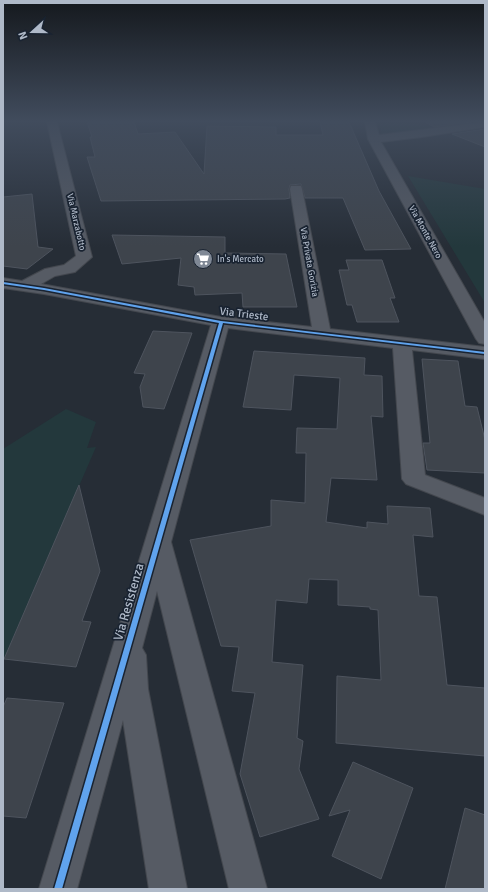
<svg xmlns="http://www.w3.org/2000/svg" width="488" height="892" font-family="Signika,sans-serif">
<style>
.green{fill:#23383c}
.building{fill:#3e444c;stroke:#4e545e}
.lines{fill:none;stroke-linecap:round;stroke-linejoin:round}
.minor-casing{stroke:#43474e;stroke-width:2}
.minor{fill:#565b64;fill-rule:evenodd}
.cycleway-casing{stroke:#192331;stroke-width:3}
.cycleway{fill:#60a3ed;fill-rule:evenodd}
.labels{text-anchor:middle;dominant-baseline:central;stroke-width:3.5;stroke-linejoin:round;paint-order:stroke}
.far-street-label{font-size:9px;fill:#afb9c8;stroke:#192331}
.far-poi-label{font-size:9px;fill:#afb9c8;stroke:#192331;text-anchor:start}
.street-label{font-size:11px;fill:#afb9c8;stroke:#192331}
.near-street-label{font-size:13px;fill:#afb9c8;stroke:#192331}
</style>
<rect width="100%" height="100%" fill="#262d36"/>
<path class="green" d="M 379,122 L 404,122 L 449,130 L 383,138 Z
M 408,176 L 485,189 L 485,303 Z
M 66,409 L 96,422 L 87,448 L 96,447 L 3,661 L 3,449 Z"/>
<path class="building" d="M 87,122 L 134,122 L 138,134 L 175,132 L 204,174 L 207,126 L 276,127 L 276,135 L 323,135 L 320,122 L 349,122 L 379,191 L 411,249 L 365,250 L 343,198 L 305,198 L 301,184 L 290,185 L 289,189 L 290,198 L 285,199 L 101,201 L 87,157 L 95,157 L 90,137 L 92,137 Z
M 425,122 L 471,122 L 434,127 Z
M 485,129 L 485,147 L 452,134 Z
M 32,194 L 38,247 L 53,249 L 27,269 L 3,266 L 3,197 Z
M 112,235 L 225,237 L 225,253 L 286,254 L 297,307 L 243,307 L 242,293 L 195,295 L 194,287 L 178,285 L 181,258 L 122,264 Z
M 346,260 L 382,260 L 395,298 L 390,298 L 399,322 L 357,322 L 352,305 L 347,305 L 339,270 L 349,270 Z
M 153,331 L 192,333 L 164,409 L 143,407 L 140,387 L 145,374 L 134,373 Z
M 254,351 L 365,358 L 364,375 L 382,376 L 383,417 L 371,416 L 377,480 L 331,478 L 326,522 L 367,528 L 367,522 L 388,524 L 387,506 L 430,508 L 433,537 L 413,535 L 419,596 L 437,597 L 447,685 L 485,688 L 485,756 L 336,743 L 337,676 L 381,680 L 378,610 L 370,609 L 370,607 L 338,605 L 338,580 L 309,579 L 307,603 L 276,600 L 272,662 L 303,665 L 297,738 L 303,741 L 299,769 L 319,819 L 260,837 L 240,774 L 255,693 L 232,691 L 239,647 L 221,646 L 190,540 L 271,526 L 271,500 L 305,503 L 306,453 L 296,453 L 297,428 L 337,429 L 340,378 L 294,375 L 291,410 L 243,407 Z
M 422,359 L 458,361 L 465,406 L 477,407 L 485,440 L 485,473 L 427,470 L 423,443 L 430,443 Z
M 79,485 L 100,571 L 82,621 L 91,622 L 76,667 L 4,659 Z
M 7,698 L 64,703 L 26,818 L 3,816 L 3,707 Z
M 353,762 L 413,788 L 381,879 L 332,856 L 350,810 L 329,816 Z
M 465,808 L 485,815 L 485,889 L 445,889 Z"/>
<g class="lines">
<g class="minor-casing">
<path id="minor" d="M 47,122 L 57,122 L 92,257 L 75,272 L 55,276 L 41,284 L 221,317 L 312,327 L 290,189 L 291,186 L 301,186 L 302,189 L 330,329 L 485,347 L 485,359 L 412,350 L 425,475 L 485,498 L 485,515 L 406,484 L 402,479 L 393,348 L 228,328 L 171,542 L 267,889 L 229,889 L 157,591 L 142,648 L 146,655 L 148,689 L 187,889 L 149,889 L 123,720 L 77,889 L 39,889 L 211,325 L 44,294 L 3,288 L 3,278 L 22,281 L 45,269 L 64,265 L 76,256 Z
M 365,122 L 375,122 L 379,135 L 485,122 L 485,127 L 422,137 L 381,142 L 485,323 L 485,344 L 479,343 L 476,339 L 368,139 Z"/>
</g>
<use href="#minor" class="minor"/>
<g class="cycleway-casing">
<path id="cycleway" d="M 3,282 L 44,288 L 221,321 L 485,352 L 485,354 L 223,323 L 62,889 L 54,889 L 219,323 L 44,290 L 3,284 Z"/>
</g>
<use href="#cycleway" class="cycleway"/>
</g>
<linearGradient id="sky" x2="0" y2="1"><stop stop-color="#15191e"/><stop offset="0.49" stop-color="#414c5d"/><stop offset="1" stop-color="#414c5d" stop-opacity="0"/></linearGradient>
<rect width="488" height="247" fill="url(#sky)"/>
<defs>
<g id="supermarket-disc" transform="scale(1)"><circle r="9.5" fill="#7f8895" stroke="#192331"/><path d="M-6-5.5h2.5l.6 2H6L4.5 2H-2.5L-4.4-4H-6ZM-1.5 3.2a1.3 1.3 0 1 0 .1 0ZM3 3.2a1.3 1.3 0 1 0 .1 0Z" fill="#fff"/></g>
</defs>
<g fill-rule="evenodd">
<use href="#supermarket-disc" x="203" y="259"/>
</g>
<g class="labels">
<g class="far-street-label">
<text transform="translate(76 222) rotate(77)">Via Marzabotto</text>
<text transform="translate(425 232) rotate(61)">Via Monte Nero</text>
<text transform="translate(309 262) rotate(80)">Via Privata Gorizia</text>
</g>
<g class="far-poi-label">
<text x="217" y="259">In's Mercato</text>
</g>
<g class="street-label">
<text transform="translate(244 314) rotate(7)">Via Trieste</text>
</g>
<g class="near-street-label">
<text transform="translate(129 602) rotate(-74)">Via Resistenza</text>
</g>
</g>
<rect width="488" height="892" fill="none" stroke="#afb9c8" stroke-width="8"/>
<g transform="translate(32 32) rotate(249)" stroke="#192331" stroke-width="3" paint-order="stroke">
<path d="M0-3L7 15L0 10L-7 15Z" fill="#afb9c8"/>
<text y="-6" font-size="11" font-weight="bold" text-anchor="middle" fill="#afb9c8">N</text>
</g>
</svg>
